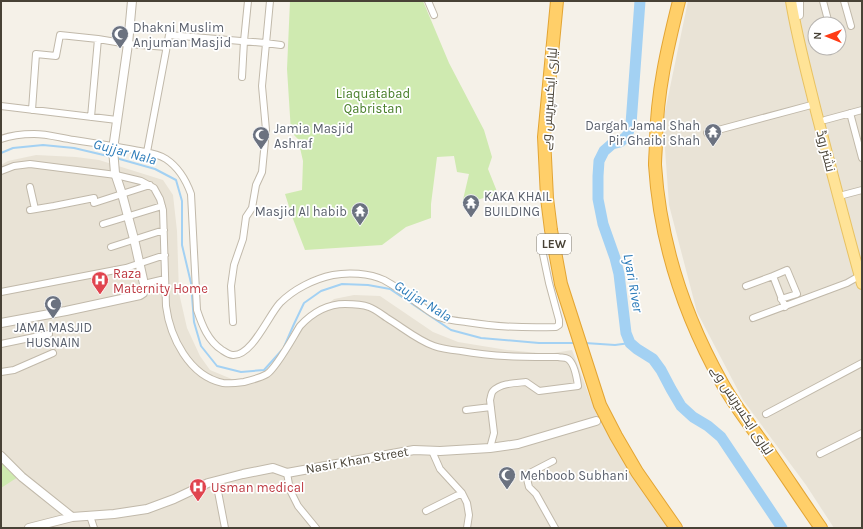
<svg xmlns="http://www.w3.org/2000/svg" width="863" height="529" font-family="Karla,Cairo,sans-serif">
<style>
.residential{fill:#e9e3d6;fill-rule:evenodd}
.green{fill:#cfeab0}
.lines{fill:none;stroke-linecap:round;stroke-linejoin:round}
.stream{stroke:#a3d1f3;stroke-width:2}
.river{stroke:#a3d1f3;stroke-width:11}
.minor-casing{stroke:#c1b9aa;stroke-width:8}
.tertiary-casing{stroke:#c1b9aa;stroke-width:10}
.primary-casing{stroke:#e8c263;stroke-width:12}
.motorway-casing{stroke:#e3a534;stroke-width:14}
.minor{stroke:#fff;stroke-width:6}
.tertiary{stroke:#fff;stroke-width:8}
.primary{stroke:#ffe397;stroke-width:10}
.motorway{stroke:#ffcf69;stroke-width:12}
.labels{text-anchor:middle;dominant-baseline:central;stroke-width:3.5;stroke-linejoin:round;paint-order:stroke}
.shield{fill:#fff;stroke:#7f7b72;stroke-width:1}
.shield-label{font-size:12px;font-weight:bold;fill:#484236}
.worship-label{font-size:13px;fill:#5b616d;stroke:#fff;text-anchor:start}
.park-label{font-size:13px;fill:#467d27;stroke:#fff}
.street-label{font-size:13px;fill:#484236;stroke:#fff}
.health-label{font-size:13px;fill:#be3a42;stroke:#fff;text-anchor:start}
.water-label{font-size:14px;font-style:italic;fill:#2b7bb9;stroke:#fff}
</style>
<rect width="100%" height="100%" fill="#f5f1e8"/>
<path class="residential" d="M 688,1 L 862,1 L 862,528 L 834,528 L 806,485 L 743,400 L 697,312 L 669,205 L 663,121 ZM 815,24 L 839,24 L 839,48 L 815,48 Z
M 36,155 L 76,157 L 99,160 L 163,180 L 173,195 L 177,231 L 179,293 L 187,328 L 200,356 L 210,370 L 234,380 L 252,378 L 276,367 L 290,349 L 307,322 L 334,299 L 354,295 L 380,296 L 433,332 L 458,342 L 507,350 L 548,354 L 572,350 L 590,398 L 612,442 L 647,497 L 668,528 L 1,528 L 1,165 L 8,161 Z"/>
<path class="green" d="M 290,1 L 423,1 L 449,63 L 484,130 L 492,157 L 488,169 L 498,194 L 462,204 L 469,174 L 457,172 L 454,156 L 437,157 L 431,204 L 431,218 L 406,227 L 382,245 L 305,250 L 293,219 L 285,194 L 302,190 L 303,161 L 298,139 L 291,132 L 287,69 Z
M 1,459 L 18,477 L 1,488 Z"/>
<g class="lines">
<path class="stream" d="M 1,153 L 13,148 L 43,145 L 74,148 L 112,157
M 116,158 L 155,169 L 176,180 L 182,201 L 182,245 L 191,283 L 194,322 L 201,346 L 217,366 L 241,372 L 264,370 L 282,350
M 585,343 L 615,345 L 630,343
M 284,347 L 294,324 L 304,303 L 321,291 L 342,284 L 368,285 L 390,289 L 451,330 L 481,338 L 539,343 L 575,343"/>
<path class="river" d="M 640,1 L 631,124 L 627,136 L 620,142 L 612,144 L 604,151 L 599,161 L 598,176 L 598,199 L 603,224 L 615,258 L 619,274 L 626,333 L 630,343 L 637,349 L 653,359 L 661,370 L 671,389 L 681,406 L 693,417 L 708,426 L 721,437 L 782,528"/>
<g class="minor-casing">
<path id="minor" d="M 428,1 L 434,15
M 823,1 L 829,24
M 844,1 L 851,26
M 242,77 L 244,41 L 248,1
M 1,106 L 117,120
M 32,110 L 36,54 L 56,56 L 60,35 L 98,39 L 128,44 L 167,47
M 850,113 L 862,158
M 91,117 L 98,39
M 825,120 L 862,110
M 707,133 L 815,104
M 1,139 C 12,135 23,134 34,134 C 48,134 60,138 74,140 C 94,143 114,146 134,150 C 145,152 157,153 166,159 C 178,167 186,180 191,194 L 197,310 C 202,325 208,341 222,350 C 225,352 229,355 233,355 C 252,356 268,316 280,303 C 294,289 314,279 333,275 C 348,272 369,273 384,280 C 395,286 406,294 416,302 C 424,307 430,313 439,317 C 447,320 457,321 466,322 C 496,327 526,328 556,327 L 559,325 L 559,320 L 549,283 L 541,245
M 147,152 L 169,35 L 265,43 L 281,45
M 1,171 L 14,166 L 30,164 L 116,175 L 141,181 L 154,188 L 160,199 L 163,210 L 166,306 C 170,337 189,376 223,383 C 230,384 237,383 244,382 C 252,380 260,378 267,374 C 277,367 293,337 300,326 C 312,313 326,304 345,304 C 352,304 361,304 369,307 C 375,309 381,314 387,318 C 402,327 417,340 434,346 C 442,349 452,350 461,351 C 493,357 525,357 558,357 C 561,358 565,357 568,359 C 574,363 577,379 578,386 L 539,391 L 526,382 C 516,383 501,383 493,391 C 491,393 491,397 490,400 L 494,433 L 490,448
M 30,187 L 35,209
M 843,195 L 862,190
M 30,210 L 54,206 L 94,198 L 94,203 L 150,185
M 103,224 L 162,206
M 111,247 L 164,230
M 144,284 L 165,279
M 746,286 L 773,276
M 1,292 L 126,268 L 165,255
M 781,299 L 797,294 L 787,270 L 773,276 L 785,307
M 753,318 L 847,283 L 861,275
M 233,322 L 231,286 L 234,265 L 243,239 L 246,217 L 252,208 L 256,185 L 262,172 L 266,130 L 262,86 L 270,1
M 1,344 L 49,334
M 1,372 L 14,370 L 53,353
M 466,410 L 491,407
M 766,414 L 862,363
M 432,451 L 440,469 L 462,493 L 467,503 L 469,515 L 467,528
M 820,454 L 862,433
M 553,461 L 526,475 L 529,487 L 536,494 L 555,528
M 287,473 L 290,490 L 298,506 L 316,528
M 216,481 L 225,528
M 426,511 L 462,493
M 90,516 L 94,528"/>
</g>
<g class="tertiary-casing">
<path id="tertiary" d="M 799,15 L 799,1
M 1,323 L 66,311 L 140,295 L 143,293 L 144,284 L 134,239 L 122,194 L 115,173 L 113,149 L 128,44 L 132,1
M 1,456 L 22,477 L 72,517
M 29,528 L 72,517 L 114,514 L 147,509 L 174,499 L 208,483 L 243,474 L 273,468 L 287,473 L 414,450 L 440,451 L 490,448 L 518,444 L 596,421"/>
</g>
<g class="primary-casing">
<path id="primary" d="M 791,1 C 797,38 807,74 816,111 C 831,169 846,227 862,284"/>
</g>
<g class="motorway-casing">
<path id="motorway" d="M 557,1 L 544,137 L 547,198 L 551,230 L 561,284 L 600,405 L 616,436 L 637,472 L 676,528
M 679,1 C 667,49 657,92 656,141 C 656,149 655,157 655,165 C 660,242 685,317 722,383 C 734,405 750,425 765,446 C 784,473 802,501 821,528"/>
</g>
<use href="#minor" class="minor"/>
<use href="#tertiary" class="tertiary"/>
<use href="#primary" class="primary"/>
<use href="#motorway" class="motorway"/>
</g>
<defs>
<g id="mosque-pin" transform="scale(0.9)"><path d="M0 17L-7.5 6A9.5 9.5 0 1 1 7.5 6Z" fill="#6b7280" stroke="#fff"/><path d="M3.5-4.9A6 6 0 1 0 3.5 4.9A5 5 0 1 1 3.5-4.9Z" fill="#fff"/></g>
<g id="temple-pin" transform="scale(0.9)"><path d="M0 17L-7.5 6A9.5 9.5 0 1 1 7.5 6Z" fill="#6b7280" stroke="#fff"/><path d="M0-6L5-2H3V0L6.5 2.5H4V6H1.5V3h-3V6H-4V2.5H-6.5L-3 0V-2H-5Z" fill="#fff"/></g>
<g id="hospital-pin" transform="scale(0.9)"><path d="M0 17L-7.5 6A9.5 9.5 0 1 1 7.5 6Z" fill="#e0444e" stroke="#fff"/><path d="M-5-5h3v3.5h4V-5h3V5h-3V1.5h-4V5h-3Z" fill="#fff"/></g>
</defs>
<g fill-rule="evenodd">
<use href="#mosque-pin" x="120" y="34"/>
<use href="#temple-pin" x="713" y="132"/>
<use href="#mosque-pin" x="261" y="135"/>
<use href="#temple-pin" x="471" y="203"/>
<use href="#temple-pin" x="360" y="211"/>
<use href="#hospital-pin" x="100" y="280"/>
<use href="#mosque-pin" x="53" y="304"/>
<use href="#mosque-pin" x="507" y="475"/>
<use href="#hospital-pin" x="198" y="487"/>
</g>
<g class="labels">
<rect class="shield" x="537" y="234" width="34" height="20" rx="3"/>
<g class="shield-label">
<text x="554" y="244">LEW</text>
</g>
<g class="worship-label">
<text x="133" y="27">Dhakni Muslim<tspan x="133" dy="15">Anjuman Masjid</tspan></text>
<text x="700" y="125" text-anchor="end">Dargah Jamal Shah<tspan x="700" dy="15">Pir Ghaibi Shah</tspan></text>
<text x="274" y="128">Jamia Masjid<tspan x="274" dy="15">Ashraf</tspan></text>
<text x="484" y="196">KAKA KHAIL<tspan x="484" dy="15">BUILDING</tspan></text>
<text x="347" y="211" text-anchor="end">Masjid Al habib</text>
<text x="53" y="327" text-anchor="middle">JAMA MASJID<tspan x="53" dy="15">HUSNAIN</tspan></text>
<text x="520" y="475">Mehboob Subhani</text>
</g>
<g class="park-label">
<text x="373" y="93">Liaquatabad<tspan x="373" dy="15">Qabristan</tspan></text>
</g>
<g class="street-label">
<text transform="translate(549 99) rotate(-86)">لیاری ایکسپریس وے</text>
<text transform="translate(826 151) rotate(76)">نشتر روڈ</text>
<text transform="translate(742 410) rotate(57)">لیاری ایکسپریس وے</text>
<text transform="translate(357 460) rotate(-10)">Nasir Khan Street</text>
</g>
<g class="health-label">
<text x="113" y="273">Raza<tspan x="113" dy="15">Maternity Home</tspan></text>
<text x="211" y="487">Usman medical</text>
</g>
<g class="water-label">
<text transform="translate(125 152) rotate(15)">Gujjar Nala</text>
<text transform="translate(633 283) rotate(80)">Lyari River</text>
<text transform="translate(423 301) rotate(32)">Gujjar Nala</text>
</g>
</g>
<rect width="863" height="529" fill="none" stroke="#484236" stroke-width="4"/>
<g transform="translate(827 36) rotate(271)"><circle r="19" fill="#ffffff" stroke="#b6b3af"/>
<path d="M0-3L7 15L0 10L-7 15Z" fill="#ff3b15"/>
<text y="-6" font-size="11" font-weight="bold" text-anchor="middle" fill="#484236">N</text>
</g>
</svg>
